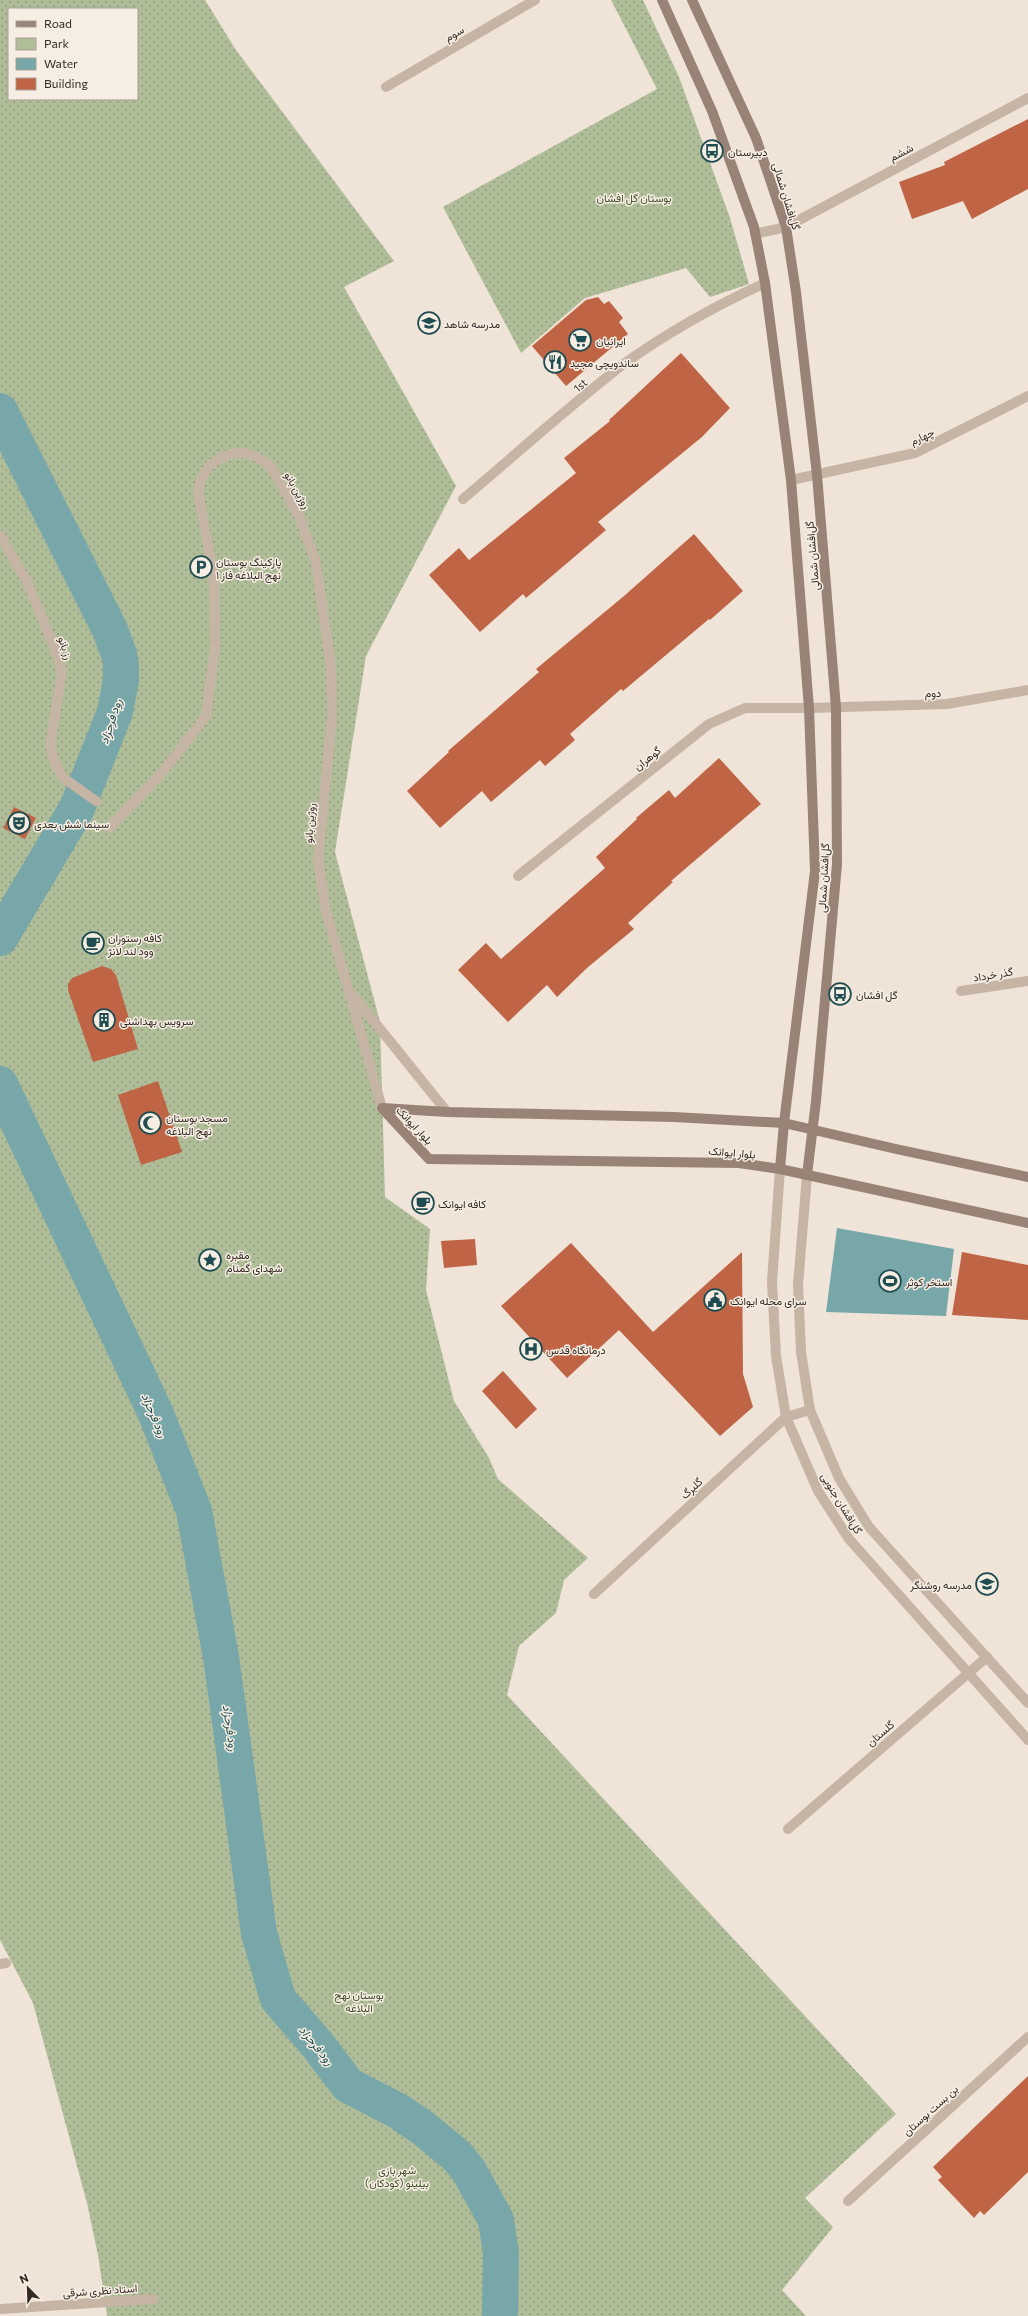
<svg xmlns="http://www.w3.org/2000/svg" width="1028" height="2316" font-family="Commissioner,Vazirmatn,sans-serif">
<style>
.green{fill:url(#green-dots);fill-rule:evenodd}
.water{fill:#78a7aa}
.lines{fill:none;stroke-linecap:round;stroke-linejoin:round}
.river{stroke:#78a7aa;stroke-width:36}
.building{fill:#bf6546}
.minor{stroke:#c6b4a4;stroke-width:10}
.tertiary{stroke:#c6b4a4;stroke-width:10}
.secondary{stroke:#998376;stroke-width:10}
.labels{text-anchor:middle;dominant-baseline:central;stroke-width:3;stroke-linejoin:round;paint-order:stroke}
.street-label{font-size:11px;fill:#322a25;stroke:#f7eee3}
.poi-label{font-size:11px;fill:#322a25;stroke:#f7eee3;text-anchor:start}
.park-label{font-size:11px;fill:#414f2b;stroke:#f7eee3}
.water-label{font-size:12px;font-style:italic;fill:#1e4c51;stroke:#f7eee3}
</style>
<defs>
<pattern id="green-dots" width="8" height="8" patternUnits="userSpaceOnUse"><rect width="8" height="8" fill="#b0bd99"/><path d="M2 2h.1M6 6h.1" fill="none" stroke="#909a7d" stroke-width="1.8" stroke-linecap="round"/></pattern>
</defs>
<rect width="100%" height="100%" fill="#efe4d7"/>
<path class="green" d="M 0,0 L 205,0 L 236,50 L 394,261 L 344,287 L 456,486 L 366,656 L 335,852 L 380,1022 L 385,1197 L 430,1229 L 426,1290 L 454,1401 L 489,1458 L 498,1479 L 588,1558 L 564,1580 L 556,1613 L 519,1646 L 507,1695 L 896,2114 L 805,2198 L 833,2227 L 782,2290 L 806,2316 L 107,2316 L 98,2255 L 87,2203 L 33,2003 L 0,1940 ZM 9,9 L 137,9 L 137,99 L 9,99 Z
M 611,0 L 643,0 L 679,77 L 730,218 L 749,284 L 710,297 L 686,268 L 585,298 L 521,353 L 443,207 L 657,89 Z"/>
<path class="water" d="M 837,1228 L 954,1249 L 946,1316 L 826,1312 Z"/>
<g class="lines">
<path class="river" d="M 0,411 L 110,630 L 119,654 L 121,665 L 121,680 L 115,712 L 77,808 L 0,938
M 0,1084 L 156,1414 L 194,1511 L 221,1657 L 259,1933 L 278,1999 L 316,2043 L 348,2085 L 398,2111 L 423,2128 L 457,2156 L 469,2171 L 496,2220 L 501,2253 L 500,2316"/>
</g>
<path class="building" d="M 1028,119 L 1028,189 L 972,219 L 963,201 L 912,219 L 899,182 L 945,165 L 944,162 Z
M 598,297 L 604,304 L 609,301 L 623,318 L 619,322 L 628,334 L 566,386 L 532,346 L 586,300 Z
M 681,353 L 730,408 L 702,437 L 598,522 L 606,530 L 526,598 L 523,594 L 480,632 L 429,575 L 459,548 L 469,560 L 576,473 L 564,458 L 610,421 L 609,420 Z
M 694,534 L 743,591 L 710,620 L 709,619 L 623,691 L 621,689 L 570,734 L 575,740 L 545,766 L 540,760 L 491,802 L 482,791 L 440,828 L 407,791 L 449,752 L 448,751 L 539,672 L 536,669 L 624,596 Z
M 719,758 L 761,804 L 671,881 L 673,882 L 628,923 L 634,929 L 587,968 L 557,997 L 547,985 L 508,1022 L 458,970 L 486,943 L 501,959 L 605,868 L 596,857 L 637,819 L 636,818 L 669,790 L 675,798 Z
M 14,807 L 36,818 L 25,839 L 3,828 Z
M 102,966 L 111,969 L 116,975 L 138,1049 L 93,1062 L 68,990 L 68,984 L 72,978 Z
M 158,1081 L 182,1152 L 141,1165 L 118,1095 Z
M 475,1239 L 477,1265 L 444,1268 L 441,1241 Z
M 571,1243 L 653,1332 L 742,1252 L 743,1374 L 753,1407 L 720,1436 L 619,1330 L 567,1378 L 501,1306 Z
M 962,1252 L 1028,1265 L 1028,1320 L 952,1315 Z
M 503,1371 L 537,1409 L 516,1429 L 482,1391 Z
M 1028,2076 L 1028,2172 L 984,2215 L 980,2211 L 974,2218 L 938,2180 L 942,2177 L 933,2167 Z"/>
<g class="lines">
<path class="minor" d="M 386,87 L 535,0
M 755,234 L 786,227 L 1028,98
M 791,480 L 915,453 L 1028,396
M 463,499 C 515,455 567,408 621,366 C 666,333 715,306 765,283
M 0,535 L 27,582 L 55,649 L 62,672 L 50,745 L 55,763 L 62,777 L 96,801
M 109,828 L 161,774 L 206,716 L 215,648 L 214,578 L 198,492 L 201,479 L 208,467 L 218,459 L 231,454 L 244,453 L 257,457 L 268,464 L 276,475 L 300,518 L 316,563 L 331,666 L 332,718 L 318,860 L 326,911 L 382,1108
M 518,876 L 709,724 L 745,708 L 809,708 L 947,704 L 1028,690
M 961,991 L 1028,981
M 352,994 L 447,1112
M 594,1594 L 786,1417 L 810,1410
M 788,1829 L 987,1657
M 0,1964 L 6,1963
M 848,2201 L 1028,2037
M 0,2309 L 154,2299"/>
<path class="tertiary" d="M 780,1169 L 772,1282 L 776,1356 L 786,1417 L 818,1491 L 849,1539 L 1028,1740
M 807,1175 L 798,1285 L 801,1352 L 810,1410 L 839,1478 L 869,1527 L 1028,1703"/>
<path class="secondary" d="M 662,0 L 712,111 L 754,227 L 765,283 L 791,480 L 809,708 L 815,871 L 784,1123 L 780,1169
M 692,0 L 756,138 L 786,227 L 796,292 L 817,475 L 836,708 L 837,864 L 816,1101 L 807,1175
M 382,1108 L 429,1159 L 739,1163 L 780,1169 L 1028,1223
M 382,1108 L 447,1112 L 674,1117 L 784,1123 L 896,1149 L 1028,1177"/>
</g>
<defs>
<g id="bus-ring" transform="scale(1.15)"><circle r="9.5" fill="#f7eee3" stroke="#1e4c51" stroke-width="1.5"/><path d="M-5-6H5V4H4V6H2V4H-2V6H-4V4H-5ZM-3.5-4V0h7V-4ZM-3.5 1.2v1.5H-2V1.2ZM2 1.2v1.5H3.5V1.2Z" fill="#1e4c51"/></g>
<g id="school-ring" transform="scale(1.15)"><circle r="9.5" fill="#f7eee3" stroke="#1e4c51" stroke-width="1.5"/><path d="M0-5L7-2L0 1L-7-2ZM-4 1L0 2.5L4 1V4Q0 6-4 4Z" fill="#1e4c51"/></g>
<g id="supermarket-ring" transform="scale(1.15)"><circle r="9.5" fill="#f7eee3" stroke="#1e4c51" stroke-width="1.5"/><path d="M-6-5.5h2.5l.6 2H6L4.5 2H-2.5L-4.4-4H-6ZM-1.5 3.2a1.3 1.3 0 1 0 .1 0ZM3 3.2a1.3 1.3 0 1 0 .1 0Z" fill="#1e4c51"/></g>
<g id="restaurant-ring" transform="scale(1.15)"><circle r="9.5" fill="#f7eee3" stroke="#1e4c51" stroke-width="1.5"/><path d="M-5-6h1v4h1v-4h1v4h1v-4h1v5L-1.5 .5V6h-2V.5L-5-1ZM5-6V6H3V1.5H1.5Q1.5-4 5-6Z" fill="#1e4c51"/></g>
<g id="parking-ring" transform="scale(1.15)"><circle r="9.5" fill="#f7eee3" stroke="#1e4c51" stroke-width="1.5"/><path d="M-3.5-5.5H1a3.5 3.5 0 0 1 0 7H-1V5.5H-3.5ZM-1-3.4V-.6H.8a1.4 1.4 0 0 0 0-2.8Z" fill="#1e4c51"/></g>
<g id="theatre-ring" transform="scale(1.15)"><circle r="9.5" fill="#f7eee3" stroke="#1e4c51" stroke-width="1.5"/><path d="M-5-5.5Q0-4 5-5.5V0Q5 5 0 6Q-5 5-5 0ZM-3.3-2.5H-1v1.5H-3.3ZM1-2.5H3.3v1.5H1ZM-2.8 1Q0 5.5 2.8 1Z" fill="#1e4c51"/></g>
<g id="cafe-ring" transform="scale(1.15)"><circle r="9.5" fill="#f7eee3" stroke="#1e4c51" stroke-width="1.5"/><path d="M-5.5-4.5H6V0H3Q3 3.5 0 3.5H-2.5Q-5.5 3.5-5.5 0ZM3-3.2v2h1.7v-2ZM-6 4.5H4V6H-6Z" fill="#1e4c51"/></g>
<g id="building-ring" transform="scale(1.15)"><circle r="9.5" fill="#f7eee3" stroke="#1e4c51" stroke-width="1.5"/><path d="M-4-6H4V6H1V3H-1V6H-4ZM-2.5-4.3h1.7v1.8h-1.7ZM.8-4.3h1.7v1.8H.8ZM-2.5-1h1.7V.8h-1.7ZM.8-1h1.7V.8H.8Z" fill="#1e4c51"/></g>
<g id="mosque-ring" transform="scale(1.15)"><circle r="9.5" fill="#f7eee3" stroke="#1e4c51" stroke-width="1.5"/><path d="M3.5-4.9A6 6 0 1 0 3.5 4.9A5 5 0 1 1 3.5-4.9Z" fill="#1e4c51"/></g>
<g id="sight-ring" transform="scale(1.15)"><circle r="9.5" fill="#f7eee3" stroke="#1e4c51" stroke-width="1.5"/><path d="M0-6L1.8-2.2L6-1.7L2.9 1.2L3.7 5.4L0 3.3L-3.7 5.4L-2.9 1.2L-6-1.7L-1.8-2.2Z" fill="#1e4c51"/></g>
<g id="stadium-ring" transform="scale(1.15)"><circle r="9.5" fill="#f7eee3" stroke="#1e4c51" stroke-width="1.5"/><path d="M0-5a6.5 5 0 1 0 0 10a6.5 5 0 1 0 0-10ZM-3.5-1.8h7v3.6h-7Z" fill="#1e4c51"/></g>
<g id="civic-ring" transform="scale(1.15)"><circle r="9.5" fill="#f7eee3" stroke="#1e4c51" stroke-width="1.5"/><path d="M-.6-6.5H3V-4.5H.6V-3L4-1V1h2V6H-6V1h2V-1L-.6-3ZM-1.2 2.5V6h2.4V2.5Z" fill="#1e4c51"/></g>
<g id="hospital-ring" transform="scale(1.15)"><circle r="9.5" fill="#f7eee3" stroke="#1e4c51" stroke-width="1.5"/><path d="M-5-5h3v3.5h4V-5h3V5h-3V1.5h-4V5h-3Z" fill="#1e4c51"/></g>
</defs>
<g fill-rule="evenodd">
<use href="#bus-ring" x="712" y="151"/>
<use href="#school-ring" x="429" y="323"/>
<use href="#supermarket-ring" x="580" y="340"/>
<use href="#restaurant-ring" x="555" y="362"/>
<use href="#parking-ring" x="201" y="567"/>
<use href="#theatre-ring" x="19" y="823"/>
<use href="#cafe-ring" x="93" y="943"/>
<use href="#bus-ring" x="840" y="994"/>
<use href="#building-ring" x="104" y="1020"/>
<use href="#mosque-ring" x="150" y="1123"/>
<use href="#cafe-ring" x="423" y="1203"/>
<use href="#sight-ring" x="210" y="1260"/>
<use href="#stadium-ring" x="890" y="1281"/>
<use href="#civic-ring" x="715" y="1300"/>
<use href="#hospital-ring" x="531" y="1349"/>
<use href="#school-ring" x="987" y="1584"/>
</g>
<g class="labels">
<g class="street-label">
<text transform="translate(454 33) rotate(-30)">سوم</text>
<text transform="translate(901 152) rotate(-28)">ششم</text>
<text transform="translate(787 196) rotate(73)">گل‌افشان شمالی</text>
<text transform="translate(580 385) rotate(-40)">1st</text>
<text transform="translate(922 436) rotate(-25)">چهارم</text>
<text transform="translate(298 490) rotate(60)">روژین بانو</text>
<text transform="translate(812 556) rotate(-95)">گل‌افشان شمالی</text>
<text transform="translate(66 648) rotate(72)">رز بانو</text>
<text x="933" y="692">دوم</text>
<text transform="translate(647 758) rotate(-38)">گوهران</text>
<text transform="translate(309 823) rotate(-86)">روژین بانو</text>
<text transform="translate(823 878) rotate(-87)">گل‌افشان شمالی</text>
<text transform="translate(993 974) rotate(-9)">گذر خرداد</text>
<text transform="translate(415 1125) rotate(47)">بلوار ایوانک</text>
<text transform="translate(732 1152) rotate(5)">بلوار ایوانک</text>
<text transform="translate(691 1488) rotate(-43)">گلبرگ</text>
<text transform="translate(842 1503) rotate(59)">گل‌افشان جنوبی</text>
<text transform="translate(880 1733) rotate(-41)">گلستان</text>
<text transform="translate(930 2110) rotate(-42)">بن بست بوستان</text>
<text transform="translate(100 2290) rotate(-4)">استاد نظری شرقی</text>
</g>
<g class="poi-label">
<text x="728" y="151">دبیرستان</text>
<text x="444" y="323">مدرسه شاهد</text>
<text x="596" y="340">ایرانیان</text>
<text x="570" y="362">ساندویچی مجید</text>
<text x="216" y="561">پارکینگ بوستان<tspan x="216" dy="13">نهج البلاغه فاز ۱</tspan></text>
<text x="34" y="823">سینما شش بعدی</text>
<text x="108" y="937">کافه رستوران<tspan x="108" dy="13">وود لند لانژ</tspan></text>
<text x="856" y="994">گل افشان</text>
<text x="120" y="1020">سرویس بهداشتی</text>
<text x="166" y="1117">مسجد بوستان<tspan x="166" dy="13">نهج البلاغه</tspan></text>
<text x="438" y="1203">کافه ایوانک</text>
<text x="226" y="1254">مقبره<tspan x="226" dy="13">شهدای گمنام</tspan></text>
<text x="906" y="1281">استخر کوثر</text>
<text x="730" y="1300">سرای محله ایوانک</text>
<text x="546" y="1349">درمانگاه قدس</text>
<text x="972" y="1584" text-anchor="end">مدرسه روشنگر</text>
</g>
<g class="park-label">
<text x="634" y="197">بوستان گل افشان</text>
<text x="359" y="1994">بوستان نهج<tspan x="359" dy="13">البلاغه</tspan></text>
<text x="397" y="2169">شهر بازی<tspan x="397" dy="13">بیلینو (کودکان)</tspan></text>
</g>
<g class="water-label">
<text transform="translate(110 721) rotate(-72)">رود فرحزاد</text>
<text transform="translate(155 1415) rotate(67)">رود فرحزاد</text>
<text transform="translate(231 1728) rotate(82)">رود فرحزاد</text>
<text transform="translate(317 2045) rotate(51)">رود فرحزاد</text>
</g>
</g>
<rect x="8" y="8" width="130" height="92" fill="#f7eee3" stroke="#a8a097"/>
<rect x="16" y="21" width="20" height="6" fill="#998376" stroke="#a8a097"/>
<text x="44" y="28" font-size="12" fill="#322a25">Road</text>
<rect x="16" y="38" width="20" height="12" fill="#b0bd99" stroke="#a8a097"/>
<text x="44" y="48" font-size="12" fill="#322a25">Park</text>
<rect x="16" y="58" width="20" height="12" fill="#78a7aa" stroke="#a8a097"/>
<text x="44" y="68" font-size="12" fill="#322a25">Water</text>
<rect x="16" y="78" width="20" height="12" fill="#bf6546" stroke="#a8a097"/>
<text x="44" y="88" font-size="12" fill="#322a25">Building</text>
<g transform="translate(28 2288) rotate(337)" stroke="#f7eee3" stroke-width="3" paint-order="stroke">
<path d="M0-3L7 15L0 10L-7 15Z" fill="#322a25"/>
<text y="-6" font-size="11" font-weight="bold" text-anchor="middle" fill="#322a25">N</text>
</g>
</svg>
